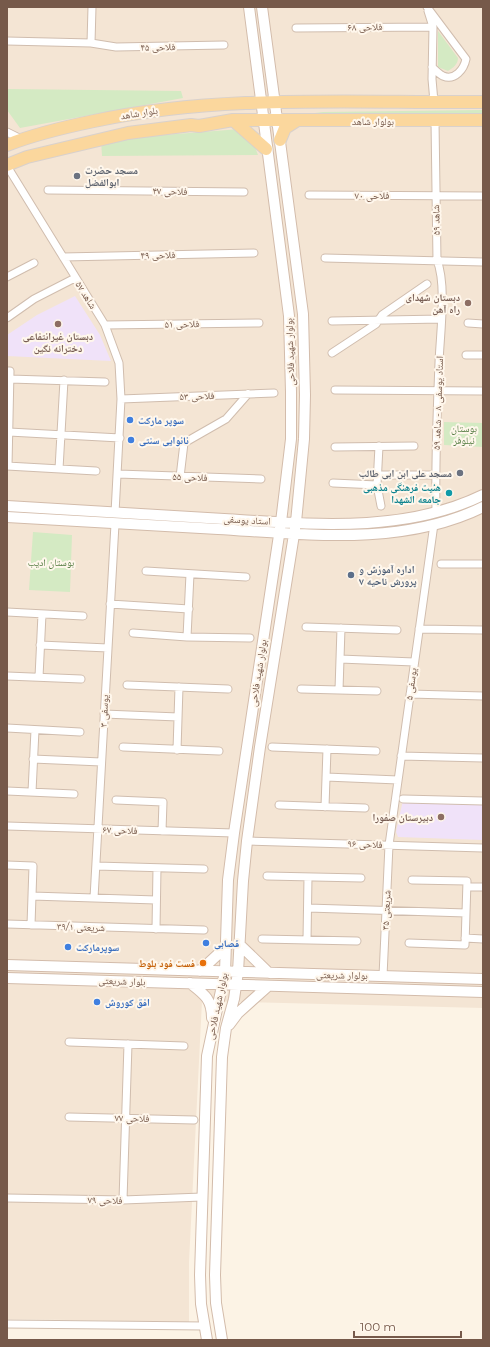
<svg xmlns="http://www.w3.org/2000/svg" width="490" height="1347" font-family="Montserrat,'Noto Naskh Arabic',sans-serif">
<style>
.residential{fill:#f4e5d4}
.education{fill:#f0e2f9}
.green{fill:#d4eac3}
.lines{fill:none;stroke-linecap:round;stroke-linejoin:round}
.street-casing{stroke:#d0bdae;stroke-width:9}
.secondary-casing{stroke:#d3bcab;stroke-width:12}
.primary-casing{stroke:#d9d1cc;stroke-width:14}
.street{stroke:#fff;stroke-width:7}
.secondary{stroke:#fff;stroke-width:10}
.primary{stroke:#fbd79d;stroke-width:12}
.worship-dot{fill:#6b7280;stroke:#fff7ec;stroke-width:1.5}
.education-dot{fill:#8d6e63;stroke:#fff7ec;stroke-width:1.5}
.shop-dot{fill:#3f7fe0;stroke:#fff7ec;stroke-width:1.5}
.culture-dot{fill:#0f9aa8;stroke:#fff7ec;stroke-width:1.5}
.service-dot{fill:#5c6f8a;stroke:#fff7ec;stroke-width:1.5}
.food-dot{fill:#e8710a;stroke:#fff7ec;stroke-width:1.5}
.labels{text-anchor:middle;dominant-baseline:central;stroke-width:4;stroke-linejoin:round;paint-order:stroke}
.street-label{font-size:10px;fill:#76594a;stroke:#fff7ec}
.worship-label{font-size:10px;font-weight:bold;fill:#5b616d;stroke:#fff7ec;text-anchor:start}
.education-label{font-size:10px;font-weight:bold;fill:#785e54;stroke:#fff7ec;text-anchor:end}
.shop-label{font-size:10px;font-weight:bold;fill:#366cbe;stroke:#fff7ec;text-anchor:start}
.park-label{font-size:10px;fill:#547c42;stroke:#fff7ec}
.culture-label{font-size:10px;font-weight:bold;fill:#0d838f;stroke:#fff7ec;text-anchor:end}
.service-label{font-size:10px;font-weight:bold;fill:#4e5e75;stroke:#fff7ec;text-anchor:start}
.food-label{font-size:10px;font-weight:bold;fill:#c56008;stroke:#fff7ec;text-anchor:end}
</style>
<rect width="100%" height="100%" fill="#fcf3e5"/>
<path class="residential" d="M 7,7 L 483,7 L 483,1008 L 202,1001 L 189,1262 L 189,1322 L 7,1319 Z"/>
<path class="education" d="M 75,296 L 100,335 L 111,361 L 7,356 L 7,335 L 37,315 Z
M 403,800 L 483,802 L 483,840 L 398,837 L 396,832 Z"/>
<path class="green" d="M 438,31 L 458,58 C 458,64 453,68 448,71 L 438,67 Z
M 7,89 L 181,91 L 183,98 L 20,128 L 7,110 Z
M 483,110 L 483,114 L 299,115 L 323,112 Z
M 240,129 L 251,136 L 258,155 L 102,156 L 101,140 Z
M 444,422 L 483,423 L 483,447 L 444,445 Z
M 33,532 L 72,535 L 70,592 L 29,590 Z"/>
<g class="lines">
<g class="street-casing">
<path id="street" d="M 427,7 L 466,59 C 464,69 455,81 443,76 C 439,74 435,70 432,67
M 428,11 L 433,27 L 432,79 L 434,102
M 296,28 L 433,27
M 7,41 L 91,43 L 116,47 L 224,45
M 91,43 L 92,7
M 435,121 L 437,260 C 447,286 440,334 439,363 C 437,413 435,462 436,512
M 7,132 L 21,139
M 7,166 L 105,325 L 119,363 L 121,399 L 115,513
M 48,190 L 244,192
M 309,195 L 483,196
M 63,257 L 254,253
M 325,258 L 483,262
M 7,277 L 34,263
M 7,318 L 34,299 L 75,278
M 332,321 L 441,319
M 468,323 L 483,324
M 105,325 L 259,323
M 332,353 L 376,324 L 382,315 L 427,284
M 466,355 L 483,355
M 7,371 L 10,371 L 8,466
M 10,379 L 105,382
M 335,390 L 483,391
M 121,399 L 274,393
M 9,432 L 120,438
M 379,446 L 377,485 L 381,506
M 335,447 L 414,446
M 7,466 L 96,471
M 59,469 L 64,380
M 118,474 L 261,479
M 378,475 L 435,475
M 180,477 L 184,443 L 226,419 L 248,394
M 333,483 L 377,485
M 441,564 L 483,564
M 146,571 L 246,577
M 110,604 L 189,609
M 7,612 L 83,616
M 306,627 L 397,630
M 419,629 L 483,630
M 133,633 L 187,637 L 250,638
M 187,637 L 190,574
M 40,645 L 108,648
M 340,659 L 414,662
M 7,676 L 81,679
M 39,677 L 42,614
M 127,685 L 228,689
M 301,689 L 377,691
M 339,690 L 341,628
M 410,694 L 483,696
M 104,714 L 178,717
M 7,728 L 80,732
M 123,747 L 219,751
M 272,747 L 376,751
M 177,750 L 179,687
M 401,756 L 483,758
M 33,759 L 101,762
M 326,777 L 398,780
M 7,791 L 74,794
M 32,792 L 35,730
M 403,799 L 483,801
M 116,800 L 163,802 L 162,831
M 279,805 L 365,808
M 325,807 L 327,749
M 7,826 L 234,833
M 247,841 L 483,848
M 7,865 L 33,866 L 31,925
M 96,866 L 204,869
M 267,876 L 361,878
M 467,887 L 483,887
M 32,896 L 156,900
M 94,898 L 115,524
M 308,908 L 466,913
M 7,924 L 204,930
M 156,929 L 157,868
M 465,938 L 483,939
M 262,939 L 357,941
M 307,940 L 308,877
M 409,943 L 465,945 L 467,881 L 412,880
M 383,976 L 389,845 L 434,524
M 69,1042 L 184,1046
M 69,1117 L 194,1120
M 7,1198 L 123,1200 L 202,1197
M 123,1200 L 128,1044
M 7,1324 L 204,1326"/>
</g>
<g class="secondary-casing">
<path id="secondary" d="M 7,506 C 79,510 152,515 224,519 C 310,524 403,534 483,495
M 7,517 C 77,521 148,525 218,529 C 304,534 402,547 483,507
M 239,944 L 269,973
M 7,965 L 483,979
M 200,971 L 227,946
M 7,978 L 483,992
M 190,983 C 204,994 212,999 212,1018
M 229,1025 L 238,1013 L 267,987
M 207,1340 L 201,1304 L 200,1275 L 207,1056 L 225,972 L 228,880 L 234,833 L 281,522 L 291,439 L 291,392 L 289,316 L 249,7
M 222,1340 L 216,1303 L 215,1275 L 222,1057 L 226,1028 L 234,999 L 238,972 L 243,881 L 247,841 L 260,747 L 296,522 L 304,439 L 305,395 L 303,314 L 262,7"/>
</g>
<g class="primary-casing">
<path id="primary" d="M 233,120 L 266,149
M 280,140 L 285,128 L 296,121
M 7,145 C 35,134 65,127 94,121 C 222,94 353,103 483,102
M 7,165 L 27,157 L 128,133 L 191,125 L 199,126 L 233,120 L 483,120"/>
</g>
<use href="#street" class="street"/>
<use href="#secondary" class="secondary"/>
<use href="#primary" class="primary"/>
</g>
<g class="worship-dot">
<circle cx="77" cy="176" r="4"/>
<circle cx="460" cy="473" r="4"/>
</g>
<g class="education-dot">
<circle cx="468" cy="303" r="4"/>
<circle cx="58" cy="324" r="4"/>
<circle cx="441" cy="817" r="4"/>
</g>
<g class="shop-dot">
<circle cx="130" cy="420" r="4"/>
<circle cx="131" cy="440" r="4"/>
<circle cx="206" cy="943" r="4"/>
<circle cx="68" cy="947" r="4"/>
<circle cx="97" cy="1002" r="4"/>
</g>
<circle class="culture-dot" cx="449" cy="493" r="4"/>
<circle class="service-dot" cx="351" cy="575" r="4"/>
<circle class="food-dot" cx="203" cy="963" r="4"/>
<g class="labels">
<g class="street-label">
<text transform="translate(365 27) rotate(-1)">فلاحی ۶۸</text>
<text transform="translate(158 47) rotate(-1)">فلاحی ۴۵</text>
<text transform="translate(139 113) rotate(-9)">بلوار شاهد</text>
<text x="373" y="121">بولوار شاهد</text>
<text transform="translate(170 191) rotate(1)">فلاحی ۴۷</text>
<text x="372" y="195">فلاحی ۷۰</text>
<text transform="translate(436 220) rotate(-91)">شاهد ۵۹</text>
<text transform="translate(158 255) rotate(-1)">فلاحی ۴۹</text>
<text transform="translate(86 295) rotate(58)">شاهد ۵۷</text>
<text transform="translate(182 324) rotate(-1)">فلاحی ۵۱</text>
<text transform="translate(290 352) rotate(-92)">بولوار شهید فلاحی</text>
<text transform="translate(197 396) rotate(-2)">فلاحی ۵۳</text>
<text transform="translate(438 403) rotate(-88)">استاد یوسفی ۸ - شاهد ۵۹</text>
<text transform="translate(190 477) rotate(2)">فلاحی ۵۵</text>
<text transform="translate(247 520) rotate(3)">استاد یوسفی</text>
<text transform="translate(258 673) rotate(-81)">بولوار شهید فلاحی</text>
<text transform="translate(411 684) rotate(-82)">یوسفی ۵</text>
<text transform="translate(104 711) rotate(-87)">یوسفی ۳</text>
<text transform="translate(120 830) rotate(2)">فلاحی ۶۷</text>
<text transform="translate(365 844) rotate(2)">فلاحی ۹۶</text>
<text transform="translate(386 910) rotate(-87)">شریعتی ۳۵</text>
<text transform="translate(81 927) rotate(2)">شریعتی ۳۹/۱</text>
<text transform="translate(342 975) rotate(1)">بولوار شریعتی</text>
<text transform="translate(122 981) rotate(2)">بلوار شریعتی</text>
<text transform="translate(217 1006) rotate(-78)">بولوار شهید فلاحی</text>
<text transform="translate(132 1118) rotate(1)">فلاحی ۷۷</text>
<text transform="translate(105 1200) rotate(1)">فلاحی ۷۹</text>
</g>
<g class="worship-label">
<text x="85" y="170">مسجد حضرت<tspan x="85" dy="12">ابوالفضل</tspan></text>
<text x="452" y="473" text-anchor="end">مسجد علی ابن ابی طالب</text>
</g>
<g class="education-label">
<text x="460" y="297">دبستان شهدای<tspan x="460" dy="12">راه آهن</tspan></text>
<text x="58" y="336" text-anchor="middle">دبستان غیرانتفاعی<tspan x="58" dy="12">دخترانه نگین</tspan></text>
<text x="433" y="817">دبیرستان صفورا</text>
</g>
<g class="shop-label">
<text x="138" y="420">سوپر مارکت</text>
<text x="139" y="440">نانوایی سنتی</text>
<text x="214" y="943">قصابی</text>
<text x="76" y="947">سوپرمارکت</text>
<text x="105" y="1002">افق کوروش</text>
</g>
<g class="park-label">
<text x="464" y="428">بوستان<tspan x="464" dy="12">نیلوفر</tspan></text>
<text x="51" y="562">بوستان ادیب</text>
</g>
<g class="culture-label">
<text x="441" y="487">هئیت فرهنگی مذهبی<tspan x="441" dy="12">جامعه الشهدا</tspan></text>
</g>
<g class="service-label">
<text x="359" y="569">اداره آموزش و<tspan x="359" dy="12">پرورش ناحیه ۷</tspan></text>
</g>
<g class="food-label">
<text x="195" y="963">فست فود بلوط</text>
</g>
</g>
<rect width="490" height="1347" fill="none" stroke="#76594a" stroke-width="16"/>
<path d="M354 1331v6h107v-6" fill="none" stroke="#76594a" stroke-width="2"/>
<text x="360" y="1331" font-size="12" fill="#76594a" stroke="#fff7ec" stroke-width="3" paint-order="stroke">100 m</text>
</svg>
